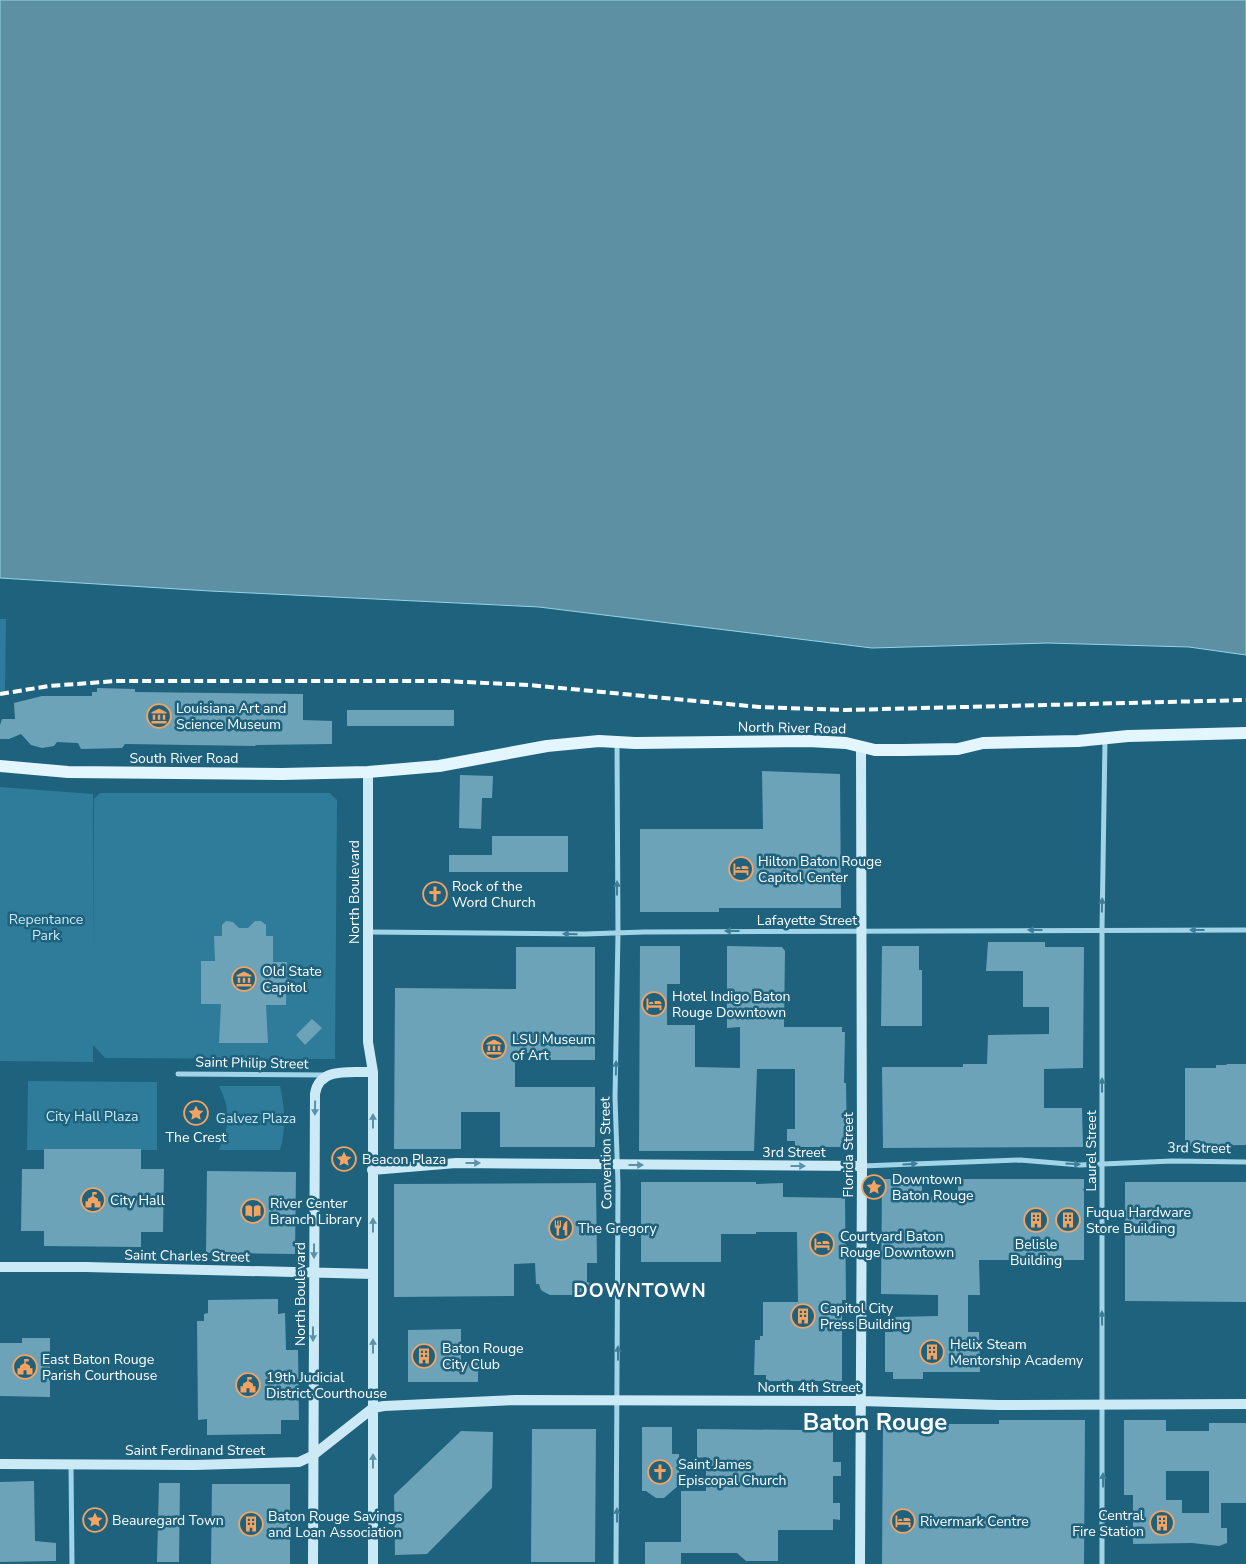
<svg xmlns="http://www.w3.org/2000/svg" width="1246" height="1564" font-family="'Nunito Sans',sans-serif">
<style>
.green{fill:#2e7c9a}
.water{fill:#5e90a3;stroke:#95d3e9}
.building{fill:#6da3b9;fill-rule:evenodd}
.lines{fill:none;stroke-linecap:round;stroke-linejoin:round}
.street{stroke:#a1d4e7;stroke-width:5}
.secondary{stroke:#cceaf6;stroke-width:10}
.primary{stroke:#e3f5fd;stroke-width:12}
.rail{stroke:#fff;stroke-width:4;stroke-dasharray:9 4;stroke-linecap:butt}
.oneway{fill:#3f7e98}
.oneway2{fill:#5b92a7}
.labels{text-anchor:middle;dominant-baseline:central;stroke-width:5;stroke-linejoin:round;paint-order:stroke}
.poi-label{font-size:14px;fill:#fff;stroke:#1e627d;text-anchor:start}
.street-label{font-size:14px;fill:#fff;stroke:#1e627d}
.park-label{font-size:14px;fill:#c5e8f6;stroke:#1e627d}
.district-label{font-size:19px;font-weight:bold;letter-spacing:1px;fill:#fff;stroke:#1e627d}
.town-label{font-size:24px;font-weight:bold;fill:#fff;stroke:#1e627d}
</style>
<rect width="100%" height="100%" fill="#1e627d"/>
<path class="green" d="M 0,619 L 6,619 L 5,693 L 0,694 Z
M 0,787 L 93,794 L 93,955 L 94,799 L 100,793 L 330,793 L 337,800 L 335,1059 L 105,1058 L 93,1045 L 93,1062 L 0,1061 Z
M 28,1081 L 157,1082 L 157,1150 L 27,1150 Z
M 219,1086 L 280,1086 C 285,1108 286,1129 280,1150 L 219,1150 C 230,1125 231,1111 219,1086 Z"/>
<path class="water" d="M 0,0 L 1246,0 L 1246,655 L 1189,647 L 1048,643 L 872,648 L 539,607 L 210,591 L 0,578 Z"/>
<path class="building" d="M 97,688 L 135,689 L 135,692 L 303,694 L 303,720 L 332,721 L 332,744 L 256,745 L 255,746 L 125,744 L 122,748 L 81,749 L 78,743 L 57,742 L 54,746 L 42,748 L 31,745 L 21,734 L 9,739 L 0,739 L 0,725 L 2,719 L 15,719 L 14,703 L 42,696 L 92,696 L 92,692 L 97,692 Z
M 347,710 L 454,710 L 454,726 L 347,726 Z
M 762,771 L 840,774 L 841,908 L 719,908 L 719,912 L 640,912 L 640,829 L 763,829 Z
M 460,775 L 493,776 L 492,798 L 482,798 L 481,829 L 459,828 Z
M 492,836 L 568,836 L 568,872 L 449,872 L 449,855 L 492,855 Z
M 226,921 L 233,922 L 239,928 L 248,928 L 255,921 L 261,921 L 266,925 L 266,936 L 273,936 L 273,962 L 287,962 L 286,1005 L 266,1005 L 268,1043 L 219,1043 L 221,1004 L 201,1004 L 201,961 L 215,961 L 214,936 L 222,936 L 222,925 Z
M 988,942 L 1045,942 L 1045,947 L 1084,947 L 1083,1068 L 1044,1069 L 1044,1108 L 1082,1108 L 1083,1147 L 883,1148 L 882,1067 L 963,1067 L 963,1064 L 987,1064 L 988,1035 L 1049,1034 L 1049,1007 L 1023,1007 L 1023,971 L 986,971 Z
M 640,946 L 680,946 L 680,984 L 667,984 L 667,1025 L 695,1025 L 695,1067 L 740,1068 L 740,1027 L 727,1028 L 727,946 L 782,947 L 785,951 L 784,1027 L 842,1027 L 842,1032 L 845,1032 L 844,1083 L 846,1083 L 847,1147 L 795,1147 L 795,1141 L 787,1141 L 787,1129 L 795,1129 L 795,1069 L 757,1069 L 754,1151 L 639,1151 Z
M 882,946 L 919,946 L 919,970 L 922,970 L 922,1026 L 881,1026 Z
M 516,947 L 595,947 L 595,1060 L 536,1060 L 536,1053 L 515,1053 L 515,1087 L 595,1087 L 595,1147 L 500,1147 L 500,1112 L 461,1112 L 461,1149 L 394,1149 L 395,988 L 516,989 Z
M 312,1019 L 322,1028 L 305,1045 L 296,1035 Z
M 1227,1064 L 1246,1064 L 1246,1145 L 1185,1146 L 1185,1068 L 1216,1068 L 1216,1065 L 1226,1065 Z
M 44,1149 L 141,1149 L 141,1169 L 164,1169 L 163,1232 L 141,1232 L 141,1247 L 44,1246 L 44,1231 L 21,1231 L 22,1169 L 44,1169 Z
M 207,1171 L 296,1172 L 295,1254 L 206,1253 Z
M 882,1179 L 922,1179 L 922,1197 L 958,1196 L 958,1179 L 1084,1179 L 1084,1260 L 979,1260 L 980,1295 L 968,1295 L 968,1332 L 979,1332 L 980,1372 L 923,1372 L 923,1379 L 893,1379 L 893,1372 L 885,1372 L 885,1332 L 893,1332 L 893,1317 L 938,1316 L 938,1295 L 881,1294 Z
M 641,1182 L 756,1182 L 756,1184 L 783,1183 L 783,1197 L 845,1198 L 846,1300 L 842,1300 L 842,1381 L 766,1381 L 766,1375 L 754,1375 L 755,1340 L 760,1340 L 760,1336 L 763,1336 L 763,1302 L 798,1302 L 797,1232 L 756,1232 L 756,1234 L 721,1234 L 721,1262 L 641,1262 Z
M 1125,1182 L 1246,1182 L 1246,1302 L 1125,1301 Z
M 596,1183 L 597,1263 L 587,1263 L 587,1282 L 590,1283 L 589,1295 L 550,1295 L 544,1292 L 541,1290 L 539,1284 L 536,1284 L 535,1263 L 514,1264 L 514,1296 L 394,1297 L 394,1184 Z
M 278,1299 L 278,1314 L 285,1313 L 286,1350 L 298,1350 L 299,1420 L 281,1420 L 281,1434 L 207,1435 L 207,1419 L 198,1420 L 197,1321 L 204,1321 L 204,1314 L 208,1313 L 208,1300 Z
M 461,1329 L 461,1362 L 478,1362 L 478,1382 L 408,1382 L 408,1330 Z
M 22,1338 L 50,1338 L 50,1397 L 0,1396 L 0,1343 L 22,1343 Z
M 999,1420 L 1085,1420 L 1084,1564 L 882,1564 L 883,1424 L 999,1424 Z
M 1124,1420 L 1166,1420 L 1166,1431 L 1209,1431 L 1209,1423 L 1246,1423 L 1246,1503 L 1221,1503 L 1221,1528 L 1227,1528 L 1227,1543 L 1219,1546 L 1192,1543 L 1133,1544 L 1133,1495 L 1124,1495 ZM 1166,1471 L 1209,1471 L 1209,1513 L 1182,1513 L 1182,1500 L 1166,1500 Z
M 802,1424 L 818,1424 L 818,1430 L 833,1430 L 833,1462 L 841,1462 L 841,1476 L 833,1476 L 833,1503 L 840,1503 L 840,1520 L 833,1519 L 833,1530 L 778,1530 L 778,1561 L 746,1561 L 737,1553 L 681,1553 L 681,1564 L 645,1564 L 645,1542 L 681,1542 L 681,1491 L 706,1491 L 706,1457 L 697,1458 L 697,1429 L 802,1430 Z
M 642,1427 L 672,1427 L 672,1454 L 679,1454 L 679,1485 L 664,1498 L 656,1498 L 646,1491 L 642,1491 Z
M 532,1429 L 596,1429 L 595,1562 L 531,1562 Z
M 461,1431 L 493,1432 L 492,1488 L 427,1554 L 395,1555 L 394,1495 Z
M 34,1481 L 35,1541 L 56,1543 L 56,1561 L 0,1562 L 0,1482 Z
M 159,1483 L 180,1483 L 179,1562 L 157,1562 Z
M 212,1484 L 290,1484 L 290,1564 L 211,1564 Z"/>
<g class="lines">
<path class="street" d="M 368,932 L 585,934 L 644,932 L 1246,930
M 178,1074 L 325,1075
M 862,1166 L 1020,1160 L 1080,1165 L 1172,1161 L 1246,1162
M 71,1465 L 72,1564
M 616,1564 L 618,1184 L 615,1098 L 618,933 L 617,742
M 1102,1564 L 1102,929 L 1105,740"/>
<path class="secondary" d="M 368,772 L 368,1042 L 373,1072 L 373,1564
M 372,1170 L 456,1163 L 862,1166
M 0,1267 L 86,1267 L 373,1274
M 0,1464 L 194,1465 L 299,1462 L 312,1456 L 373,1408 L 384,1406 L 516,1400 L 861,1401 L 998,1405 L 1246,1404
M 313,1564 L 315,1094 C 319,1066 352,1073 373,1072
M 860,1564 L 862,1166 L 861,747"/>
<path class="primary" d="M 0,766 L 68,772 L 282,774 L 368,772 L 439,766 L 547,746 L 599,741 L 635,743 L 808,741 L 846,743 L 875,750 L 904,750 L 958,749 L 983,743 L 1078,741 L 1128,736 L 1246,733"/>
<path class="rail" d="M 0,694 L 49,686 L 116,681 L 444,681 L 529,685 L 759,707 L 844,710 L 1246,700"/>
</g>
<defs><path id="oneway-solid" d="M-6-.8H1V-3.2L6.5 0L1 3.2V.8H-6Z" transform="scale(1.25)"/></defs>
<g class="oneway">
<use href="#oneway-solid" transform="translate(617 888) rotate(-90)"/>
<use href="#oneway-solid" transform="translate(1102 905) rotate(-89)"/>
<use href="#oneway-solid" transform="translate(1035 930) rotate(180)"/>
<use href="#oneway-solid" transform="translate(1197 930) rotate(-180)"/>
<use href="#oneway-solid" transform="translate(732 931) rotate(180)"/>
<use href="#oneway-solid" transform="translate(570 934) rotate(-179)"/>
<use href="#oneway-solid" transform="translate(616 1068) rotate(-89)"/>
<use href="#oneway-solid" transform="translate(1102 1085) rotate(-90)"/>
<use href="#oneway-solid" transform="translate(910 1164) rotate(-3)"/>
<use href="#oneway-solid" transform="translate(1073 1164) rotate(4)"/>
<use href="#oneway-solid" transform="translate(1102 1318) rotate(-91)"/>
<use href="#oneway-solid" transform="translate(618 1353) rotate(-90)"/>
<use href="#oneway-solid" transform="translate(1103 1480) rotate(-90)"/>
<use href="#oneway-solid" transform="translate(617 1515) rotate(-90)"/>
</g>
<g class="oneway2">
<use href="#oneway-solid" transform="translate(315 1108) rotate(91)"/>
<use href="#oneway-solid" transform="translate(373 1121) rotate(-90)"/>
<use href="#oneway-solid" transform="translate(473 1163)"/>
<use href="#oneway-solid" transform="translate(636 1165)"/>
<use href="#oneway-solid" transform="translate(798 1166)"/>
<use href="#oneway-solid" transform="translate(373 1225) rotate(-90)"/>
<use href="#oneway-solid" transform="translate(314 1251) rotate(90)"/>
<use href="#oneway-solid" transform="translate(313 1334) rotate(90)"/>
<use href="#oneway-solid" transform="translate(373 1346) rotate(-90)"/>
<use href="#oneway-solid" transform="translate(373 1461) rotate(-90)"/>
</g>
<defs>
<g id="museum-ring" transform="scale(1.25)"><circle r="9.5" fill="#1e627d" stroke="#f6a261" stroke-width="1.5"/><path d="M0-6L6-3V-2H-6V-3ZM-5-1h2V3h-2ZM-1-1h2V3h-2ZM3-1h2V3H3ZM-6 4H6V6H-6Z" fill="#f6a261"/></g>
<g id="hotel-ring" transform="scale(1.25)"><circle r="9.5" fill="#1e627d" stroke="#f6a261" stroke-width="1.5"/><path d="M-6-4.5h1.5V1H6V5H4.5V3h-9V5H-6ZM-4 0a1.8 1.8 0 1 1 3.6 0ZM.5 0V-2.5h3Q6-2.5 6 0Z" fill="#f6a261"/></g>
<g id="church-ring" transform="scale(1.25)"><circle r="9.5" fill="#1e627d" stroke="#f6a261" stroke-width="1.5"/><path d="M-1.2-6h2.4v3.5h3.3v2.4h-3.3V6h-2.4V-.1h-3.3v-2.4h3.3Z" fill="#f6a261"/></g>
<g id="sight-ring" transform="scale(1.25)"><circle r="9.5" fill="#1e627d" stroke="#f6a261" stroke-width="1.5"/><path d="M0-6L1.8-2.2L6-1.7L2.9 1.2L3.7 5.4L0 3.3L-3.7 5.4L-2.9 1.2L-6-1.7L-1.8-2.2Z" fill="#f6a261"/></g>
<g id="civic-ring" transform="scale(1.25)"><circle r="9.5" fill="#1e627d" stroke="#f6a261" stroke-width="1.5"/><path d="M-.6-6.5H3V-4.5H.6V-3L4-1V1h2V6H-6V1h2V-1L-.6-3ZM-1.2 2.5V6h2.4V2.5Z" fill="#f6a261"/></g>
<g id="library-ring" transform="scale(1.25)"><circle r="9.5" fill="#1e627d" stroke="#f6a261" stroke-width="1.5"/><path d="M-6-4Q-3-5.5-.7-3.5V5Q-3 3-6 4ZM6-4Q3-5.5 .7-3.5V5Q3 3 6 4Z" fill="#f6a261"/></g>
<g id="building-ring" transform="scale(1.25)"><circle r="9.5" fill="#1e627d" stroke="#f6a261" stroke-width="1.5"/><path d="M-4-6H4V6H1V3H-1V6H-4ZM-2.5-4.3h1.7v1.8h-1.7ZM.8-4.3h1.7v1.8H.8ZM-2.5-1h1.7V.8h-1.7ZM.8-1h1.7V.8H.8Z" fill="#f6a261"/></g>
<g id="restaurant-ring" transform="scale(1.25)"><circle r="9.5" fill="#1e627d" stroke="#f6a261" stroke-width="1.5"/><path d="M-5-6h1v4h1v-4h1v4h1v-4h1v5L-1.5 .5V6h-2V.5L-5-1ZM5-6V6H3V1.5H1.5Q1.5-4 5-6Z" fill="#f6a261"/></g>
</defs>
<g fill-rule="evenodd">
<use href="#museum-ring" x="159" y="716"/>
<use href="#hotel-ring" x="741" y="869"/>
<use href="#church-ring" x="435" y="894"/>
<use href="#museum-ring" x="244" y="979"/>
<use href="#hotel-ring" x="654" y="1004"/>
<use href="#museum-ring" x="494" y="1047"/>
<use href="#sight-ring" x="196" y="1113"/>
<use href="#sight-ring" x="344" y="1159"/>
<use href="#sight-ring" x="874" y="1187"/>
<use href="#civic-ring" x="93" y="1200"/>
<use href="#library-ring" x="253" y="1211"/>
<use href="#building-ring" x="1036" y="1220"/>
<use href="#building-ring" x="1068" y="1220"/>
<use href="#restaurant-ring" x="561" y="1228"/>
<use href="#hotel-ring" x="822" y="1244"/>
<use href="#building-ring" x="803" y="1316"/>
<use href="#building-ring" x="932" y="1352"/>
<use href="#building-ring" x="424" y="1356"/>
<use href="#civic-ring" x="25" y="1367"/>
<use href="#civic-ring" x="248" y="1385"/>
<use href="#church-ring" x="660" y="1472"/>
<use href="#sight-ring" x="95" y="1520"/>
<use href="#hotel-ring" x="903" y="1521"/>
<use href="#building-ring" x="1162" y="1523"/>
<use href="#building-ring" x="251" y="1524"/>
</g>
<g class="labels">
<g class="poi-label">
<text x="176" y="708">Louisiana Art and<tspan x="176" dy="16">Science Museum</tspan></text>
<text x="758" y="861">Hilton Baton Rouge<tspan x="758" dy="16">Capitol Center</tspan></text>
<text x="452" y="886">Rock of the<tspan x="452" dy="16">Word Church</tspan></text>
<text x="262" y="971">Old State<tspan x="262" dy="16">Capitol</tspan></text>
<text x="672" y="996">Hotel Indigo Baton<tspan x="672" dy="16">Rouge Downtown</tspan></text>
<text x="512" y="1039">LSU Museum<tspan x="512" dy="16">of Art</tspan></text>
<text x="196" y="1137" text-anchor="middle">The Crest</text>
<text x="362" y="1159">Beacon Plaza</text>
<text x="892" y="1179">Downtown<tspan x="892" dy="16">Baton Rouge</tspan></text>
<text x="110" y="1200">City Hall</text>
<text x="270" y="1203">River Center<tspan x="270" dy="16">Branch Library</tspan></text>
<text x="1086" y="1212">Fuqua Hardware<tspan x="1086" dy="16">Store Building</tspan></text>
<text x="578" y="1228">The Gregory</text>
<text x="840" y="1236">Courtyard Baton<tspan x="840" dy="16">Rouge Downtown</tspan></text>
<text x="1036" y="1244" text-anchor="middle">Belisle<tspan x="1036" dy="16">Building</tspan></text>
<text x="820" y="1308">Capitol City<tspan x="820" dy="16">Press Building</tspan></text>
<text x="950" y="1344">Helix Steam<tspan x="950" dy="16">Mentorship Academy</tspan></text>
<text x="442" y="1348">Baton Rouge<tspan x="442" dy="16">City Club</tspan></text>
<text x="42" y="1359">East Baton Rouge<tspan x="42" dy="16">Parish Courthouse</tspan></text>
<text x="266" y="1377">19th Judicial<tspan x="266" dy="16">District Courthouse</tspan></text>
<text x="678" y="1464">Saint James<tspan x="678" dy="16">Episcopal Church</tspan></text>
<text x="1144" y="1515" text-anchor="end">Central<tspan x="1144" dy="16">Fire Station</tspan></text>
<text x="268" y="1516">Baton Rouge Savings<tspan x="268" dy="16">and Loan Association</tspan></text>
<text x="112" y="1520">Beauregard Town</text>
<text x="920" y="1521">Rivermark Centre</text>
</g>
<g class="street-label">
<text transform="translate(792 728) rotate(1)">North River Road</text>
<text x="184" y="758">South River Road</text>
<text transform="translate(354 892) rotate(-90)">North Boulevard</text>
<text x="807" y="920">Lafayette Street</text>
<text transform="translate(252 1063) rotate(1)">Saint Philip Street</text>
<text transform="translate(1199 1148) rotate(1)">3rd Street</text>
<text transform="translate(1091 1151) rotate(-90)">Laurel Street</text>
<text x="794" y="1152">3rd Street</text>
<text transform="translate(606 1153) rotate(-91)">Convention Street</text>
<text transform="translate(848 1155) rotate(-90)">Florida Street</text>
<text transform="translate(187 1256) rotate(1)">Saint Charles Street</text>
<text transform="translate(300 1294) rotate(-90)">North Boulevard</text>
<text x="809" y="1387">North 4th Street</text>
<text x="195" y="1450">Saint Ferdinand Street</text>
</g>
<g class="park-label">
<text x="46" y="919">Repentance<tspan x="46" dy="16">Park</tspan></text>
<text x="92" y="1116">City Hall Plaza</text>
<text x="256" y="1118">Galvez Plaza</text>
</g>
<g class="district-label">
<text x="640" y="1291">DOWNTOWN</text>
</g>
<g class="town-label">
<text x="875" y="1422">Baton Rouge</text>
</g>
</g>
</svg>
